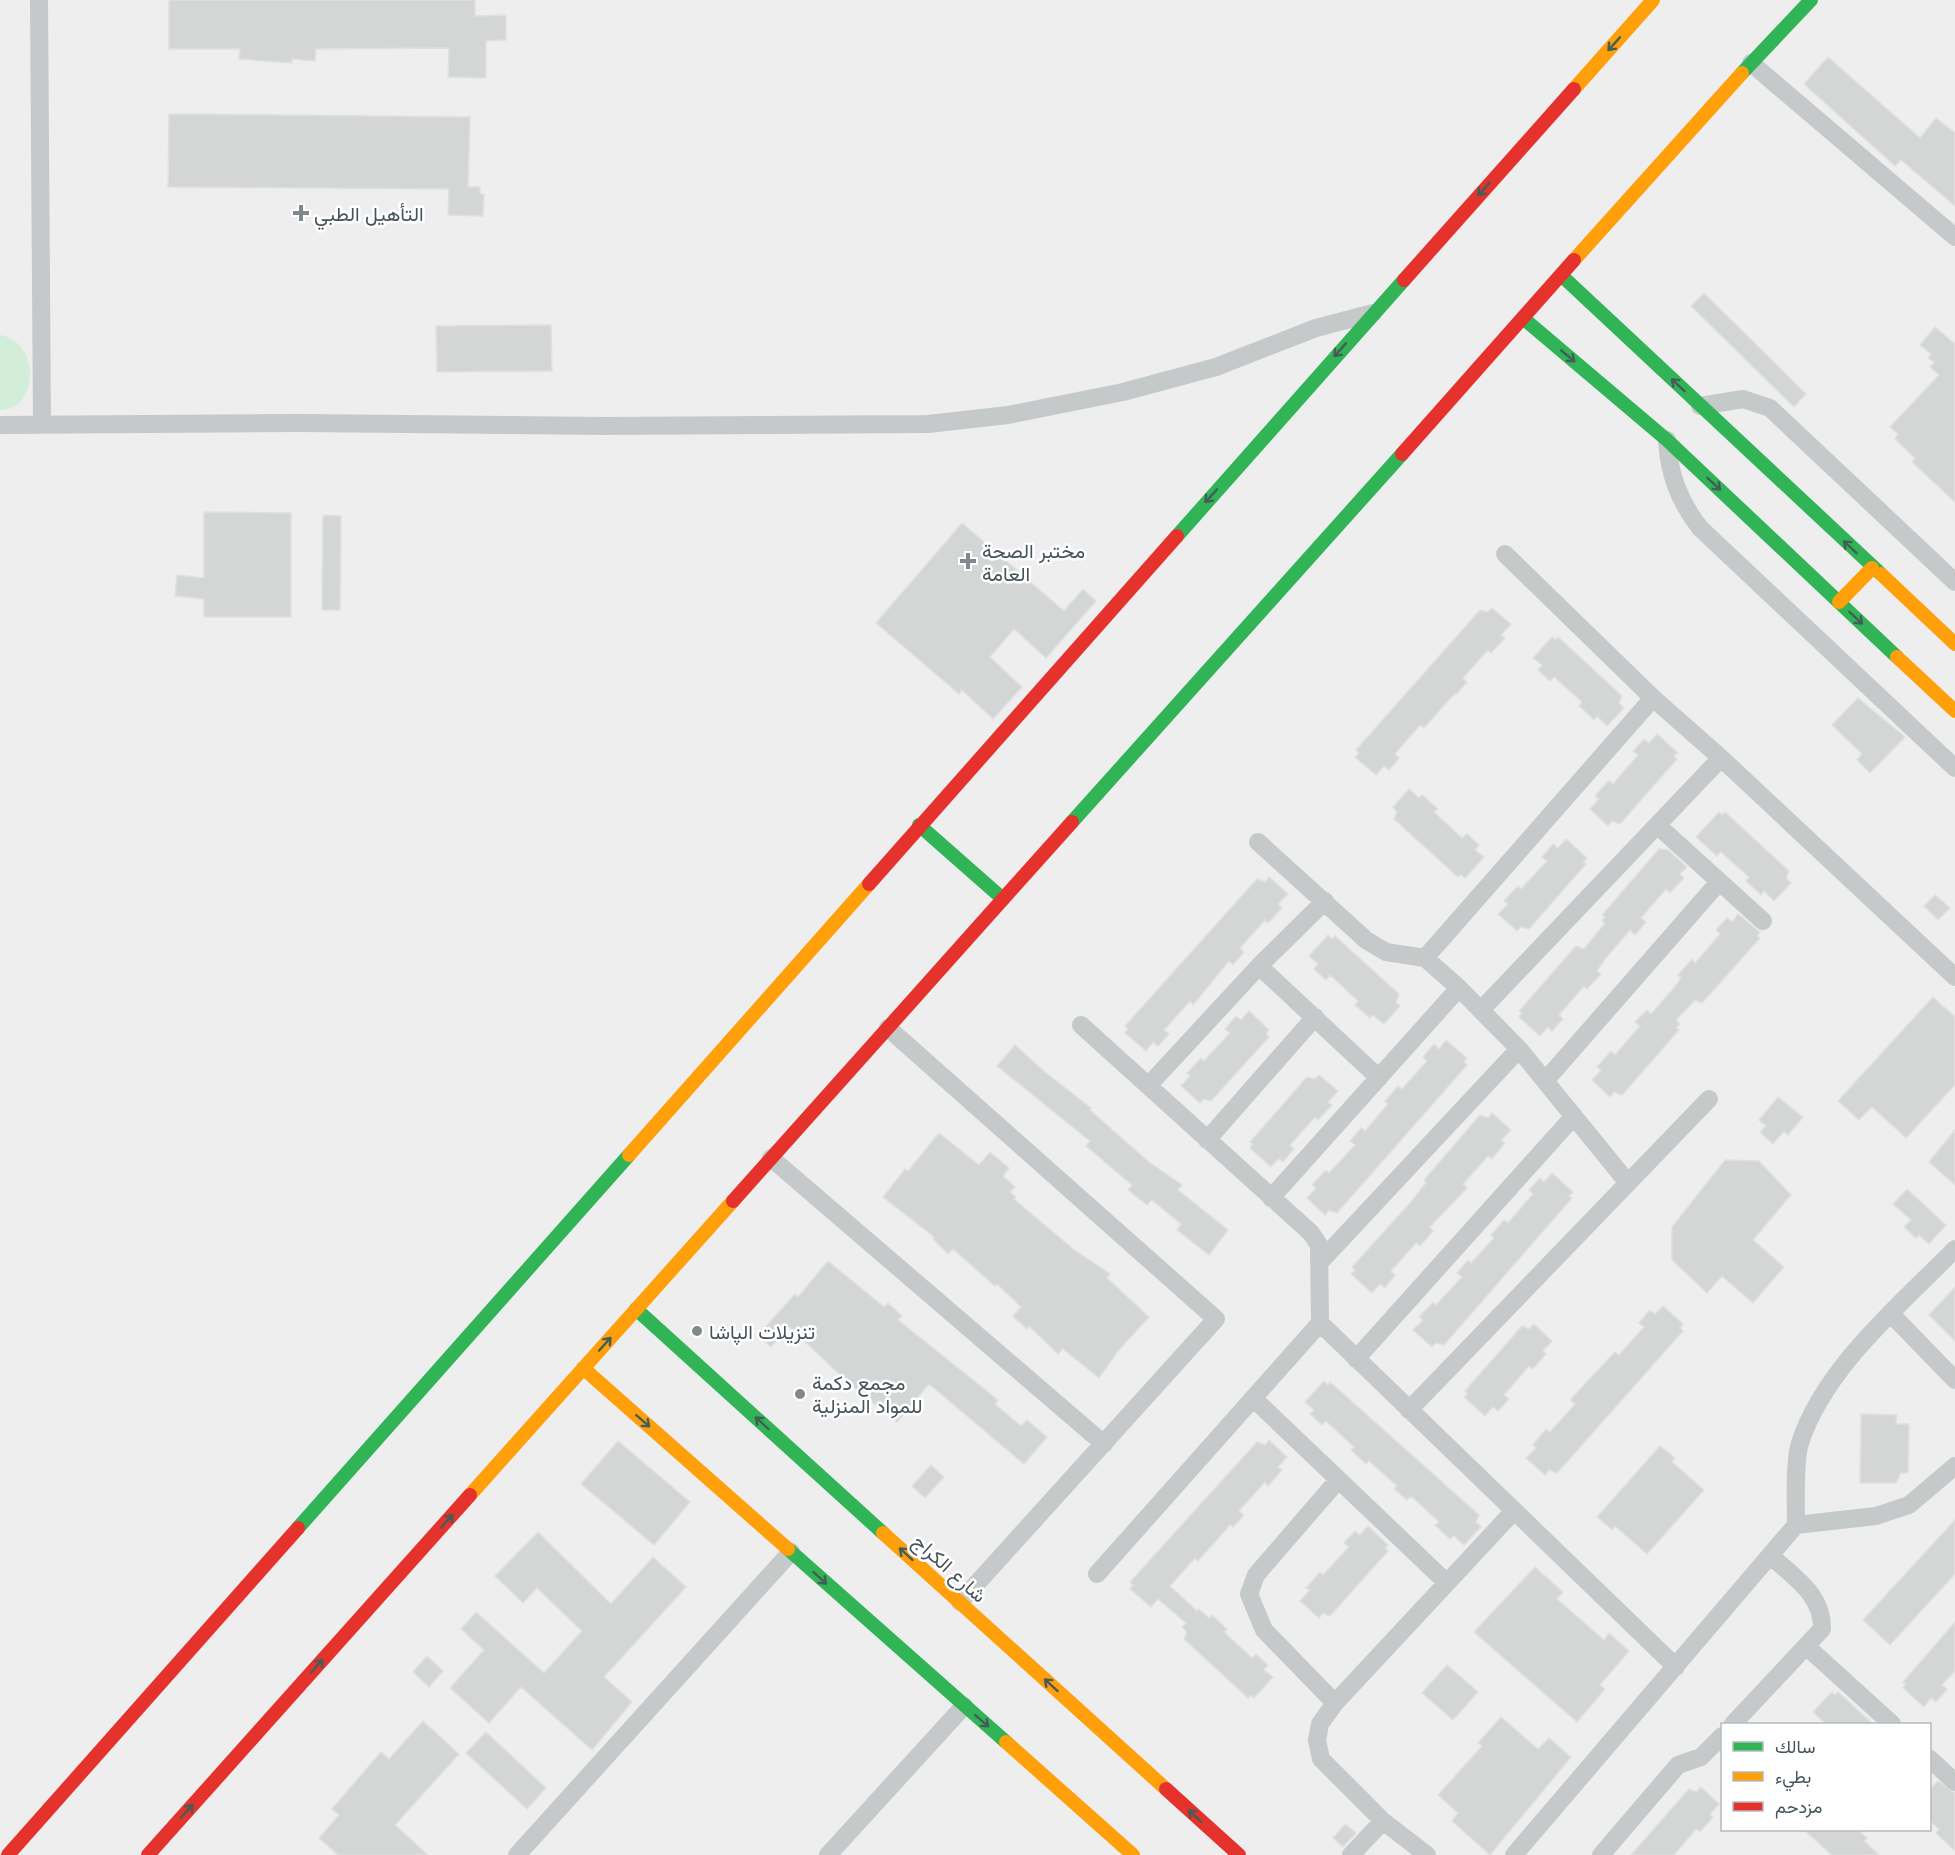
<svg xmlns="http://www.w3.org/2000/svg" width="1955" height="1855" font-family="Quicksand,Vazirmatn,sans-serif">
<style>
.green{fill:#d2edd8}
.building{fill:#d4d6d6;stroke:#dfe0e1;stroke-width:1.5}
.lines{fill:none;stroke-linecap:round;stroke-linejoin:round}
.street{stroke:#c5c9c9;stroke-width:18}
.fast{stroke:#30b455;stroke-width:14}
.slow{stroke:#ff9f0a;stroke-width:14}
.jam{stroke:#e5322d;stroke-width:14}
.oneway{stroke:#445d59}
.poi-dot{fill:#81898d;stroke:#fff;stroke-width:2}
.labels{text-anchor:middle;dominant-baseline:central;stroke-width:5;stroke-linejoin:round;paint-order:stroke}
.poi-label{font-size:20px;fill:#465359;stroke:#fff;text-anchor:start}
.street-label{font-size:20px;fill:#465359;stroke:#fff}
</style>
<rect width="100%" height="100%" fill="#eee"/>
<path class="green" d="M 0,335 C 41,342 39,410 0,410 Z"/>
<path class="building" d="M 169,0 L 475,0 L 475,16 L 506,15 L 506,40 L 486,41 L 486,78 L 448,77 L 449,48 L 316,49 L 315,61 L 292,59 L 292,63 L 239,59 L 240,49 L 169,49 Z
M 1828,57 L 1920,138 L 1936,118 L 1955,133 L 1955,206 L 1901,160 L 1895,166 L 1804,84 Z
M 169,114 L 470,117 L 468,187 L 480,187 L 480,194 L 484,194 L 483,216 L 448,215 L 449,189 L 168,187 Z
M 1704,293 L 1806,394 L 1794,407 L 1691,306 Z
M 551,325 L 552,371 L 437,372 L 436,326 Z
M 1935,327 L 1955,344 L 1955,502 L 1912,462 L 1915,458 L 1895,439 L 1898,434 L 1890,427 L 1939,375 L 1930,367 L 1934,362 L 1928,358 L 1931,354 L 1920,345 Z
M 204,512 L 291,513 L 291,617 L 204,617 L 204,599 L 175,596 L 177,575 L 204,578 Z
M 323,515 L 341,516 L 340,610 L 322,610 Z
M 962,523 L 1064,611 L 1083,589 L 1096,601 L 1046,658 L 1014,629 L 990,657 L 1022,687 L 993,719 L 962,690 L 959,694 L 876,623 Z
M 1492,608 L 1511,624 L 1501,635 L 1505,638 L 1491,653 L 1488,650 L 1463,678 L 1467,682 L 1456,695 L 1455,693 L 1424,728 L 1420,725 L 1395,754 L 1399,758 L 1389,770 L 1384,766 L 1376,775 L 1355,757 L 1359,753 L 1356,750 L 1480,610 L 1488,612 Z
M 1552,637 L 1556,640 L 1558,637 L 1622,696 L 1619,703 L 1624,708 L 1607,726 L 1597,716 L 1594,720 L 1579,706 L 1582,702 L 1554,677 L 1550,681 L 1538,670 L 1542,665 L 1533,658 Z
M 1858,698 L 1905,737 L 1870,773 L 1857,760 L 1862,754 L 1832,725 Z
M 1657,734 L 1678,753 L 1674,756 L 1677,759 L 1620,824 L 1612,821 L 1608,826 L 1590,809 L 1599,799 L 1595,796 L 1609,780 L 1613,784 L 1638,755 L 1633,751 L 1644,739 L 1649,743 Z
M 1409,789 L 1419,798 L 1422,795 L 1438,809 L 1434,812 L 1462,838 L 1467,834 L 1479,845 L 1475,850 L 1484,857 L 1465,878 L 1461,875 L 1458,877 L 1394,819 L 1397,812 L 1393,807 Z
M 1719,812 L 1722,815 L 1725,812 L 1789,871 L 1786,878 L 1791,883 L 1774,901 L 1764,891 L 1761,895 L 1746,881 L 1749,877 L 1721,852 L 1717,856 L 1696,837 Z
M 1566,839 L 1587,858 L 1583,862 L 1586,864 L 1529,929 L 1521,927 L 1517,931 L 1498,914 L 1508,904 L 1504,901 L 1518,886 L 1521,889 L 1547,861 L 1542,857 L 1553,844 L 1558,848 Z
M 1659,849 L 1668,850 L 1687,867 L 1680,874 L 1684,878 L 1670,893 L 1666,889 L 1641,918 L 1646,922 L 1635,935 L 1630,930 L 1605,959 L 1597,971 L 1601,974 L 1587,989 L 1584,986 L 1559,1015 L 1563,1019 L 1552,1031 L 1548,1027 L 1540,1036 L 1519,1017 L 1522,1013 L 1519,1011 L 1576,946 L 1584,949 L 1605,923 L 1602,921 L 1605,917 L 1602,915 Z
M 1269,877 L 1288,894 L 1278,904 L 1282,908 L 1268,923 L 1265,920 L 1240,948 L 1244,952 L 1233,965 L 1229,961 L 1193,1005 L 1190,1001 L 1164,1030 L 1169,1034 L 1158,1046 L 1153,1042 L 1146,1051 L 1125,1033 L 1128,1029 L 1125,1026 L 1257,879 L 1265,882 Z
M 1935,895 L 1950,908 L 1938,920 L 1924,906 Z
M 1738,914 L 1760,932 L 1757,936 L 1760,938 L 1702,1003 L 1695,1000 L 1676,1020 L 1680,1024 L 1676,1028 L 1679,1030 L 1622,1095 L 1614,1092 L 1610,1097 L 1592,1080 L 1601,1070 L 1597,1067 L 1611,1051 L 1615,1055 L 1640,1026 L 1635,1022 L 1647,1010 L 1651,1014 L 1673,989 L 1681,978 L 1678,975 L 1692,959 L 1695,963 L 1720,934 L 1716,930 L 1727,918 L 1732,922 Z
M 1328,935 L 1332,939 L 1335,936 L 1399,994 L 1396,1002 L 1400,1006 L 1384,1024 L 1373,1015 L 1370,1018 L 1355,1005 L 1358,1001 L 1330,975 L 1326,980 L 1314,969 L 1318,964 L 1309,956 Z
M 1933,997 L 1955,1017 L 1955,1085 L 1906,1138 L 1872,1107 L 1859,1120 L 1838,1101 Z
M 1249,1011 L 1269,1030 L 1266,1034 L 1269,1037 L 1211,1101 L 1204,1099 L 1200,1103 L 1181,1086 L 1190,1076 L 1187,1073 L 1201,1058 L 1204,1061 L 1230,1033 L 1225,1029 L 1236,1016 L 1241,1020 Z
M 1446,1040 L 1467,1058 L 1464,1062 L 1467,1065 L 1337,1213 L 1329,1210 L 1325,1215 L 1307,1198 L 1316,1188 L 1312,1185 L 1326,1170 L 1329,1173 L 1355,1145 L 1350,1141 L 1361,1128 L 1365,1131 L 1388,1104 L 1385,1101 L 1398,1086 L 1402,1089 L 1427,1061 L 1423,1057 L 1434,1044 L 1439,1049 Z
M 1015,1045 L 1045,1072 L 1091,1108 L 1090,1110 L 1149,1162 L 1182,1185 L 1178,1190 L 1228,1230 L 1209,1255 L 1177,1230 L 1181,1224 L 1152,1200 L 1147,1205 L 1128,1190 L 1132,1185 L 1086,1146 L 1090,1141 L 997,1066 Z
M 1319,1075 L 1338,1091 L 1328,1102 L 1332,1105 L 1318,1120 L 1315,1117 L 1290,1145 L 1294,1149 L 1283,1162 L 1279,1158 L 1271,1167 L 1250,1148 L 1253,1144 L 1250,1142 L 1307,1077 L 1315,1079 Z
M 1778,1097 L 1803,1117 L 1788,1135 L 1784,1131 L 1773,1144 L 1760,1132 L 1766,1126 L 1759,1120 Z
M 1492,1113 L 1511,1130 L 1501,1140 L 1505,1143 L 1492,1159 L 1488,1156 L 1463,1184 L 1467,1188 L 1430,1227 L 1433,1231 L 1420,1246 L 1416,1243 L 1391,1271 L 1395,1275 L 1385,1288 L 1380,1284 L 1372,1293 L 1351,1274 L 1355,1270 L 1352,1267 L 1410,1203 L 1426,1183 L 1424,1180 L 1480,1115 L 1488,1118 Z
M 1955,1130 L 1955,1185 L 1929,1162 Z
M 939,1133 L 979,1165 L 990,1152 L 1009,1168 L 1003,1176 L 1015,1187 L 1010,1192 L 1016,1197 L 1014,1199 L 1073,1249 L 1110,1274 L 1107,1278 L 1149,1317 L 1118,1351 L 1099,1378 L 1063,1349 L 1058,1354 L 1029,1326 L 1027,1329 L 1013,1316 L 1021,1307 L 997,1284 L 995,1286 L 953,1249 L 948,1254 L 933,1239 L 934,1237 L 883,1197 L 905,1169 L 908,1171 Z
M 1725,1160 L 1759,1161 L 1791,1195 L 1753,1240 L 1784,1267 L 1753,1303 L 1722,1276 L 1707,1293 L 1672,1260 L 1672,1227 Z
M 1552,1173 L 1573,1192 L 1569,1196 L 1572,1198 L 1444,1345 L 1436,1343 L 1432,1347 L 1413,1330 L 1423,1320 L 1419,1317 L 1433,1302 L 1436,1305 L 1462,1277 L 1457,1273 L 1468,1260 L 1471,1263 L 1494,1238 L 1491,1235 L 1504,1220 L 1508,1223 L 1533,1194 L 1529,1190 L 1540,1178 L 1544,1182 Z
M 1907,1189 L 1946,1225 L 1929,1244 L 1919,1235 L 1916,1238 L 1904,1227 L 1911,1220 L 1893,1204 Z
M 828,1261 L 884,1307 L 888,1303 L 902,1316 L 898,1320 L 998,1400 L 995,1404 L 1021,1426 L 1027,1420 L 1047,1437 L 1024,1464 L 929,1384 L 897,1422 L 850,1384 L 789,1327 L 771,1347 L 758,1335 L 795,1294 L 798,1297 Z
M 1955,1287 L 1955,1341 L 1929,1315 Z
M 1663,1306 L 1683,1324 L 1680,1328 L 1683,1331 L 1557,1473 L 1549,1470 L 1545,1475 L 1526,1458 L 1536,1448 L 1533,1445 L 1546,1429 L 1550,1432 L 1575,1404 L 1570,1400 L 1581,1388 L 1615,1352 L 1619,1355 L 1644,1327 L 1639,1323 L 1650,1310 L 1655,1314 Z
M 1534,1324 L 1552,1341 L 1543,1351 L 1546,1354 L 1533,1369 L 1529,1366 L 1504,1395 L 1509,1399 L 1498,1411 L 1493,1407 L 1485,1416 L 1464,1397 L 1468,1394 L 1465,1391 L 1522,1326 L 1529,1329 Z
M 1324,1381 L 1328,1385 L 1330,1382 L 1479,1515 L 1476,1522 L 1481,1527 L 1464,1545 L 1454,1536 L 1450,1539 L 1435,1525 L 1439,1522 L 1411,1496 L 1407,1500 L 1394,1489 L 1397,1486 L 1369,1461 L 1366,1464 L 1351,1450 L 1354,1447 L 1326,1421 L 1322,1425 L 1310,1414 L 1314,1410 L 1305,1402 Z
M 1861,1414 L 1897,1415 L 1896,1424 L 1909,1424 L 1908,1473 L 1901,1473 L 1896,1483 L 1860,1483 Z
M 1269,1440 L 1287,1457 L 1278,1467 L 1282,1470 L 1268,1486 L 1265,1482 L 1239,1511 L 1244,1515 L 1233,1527 L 1230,1525 L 1198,1561 L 1195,1558 L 1170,1586 L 1197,1611 L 1199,1609 L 1209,1618 L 1212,1615 L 1227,1629 L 1224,1632 L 1252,1658 L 1256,1654 L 1268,1665 L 1264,1670 L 1273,1677 L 1254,1698 L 1251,1695 L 1248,1698 L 1184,1639 L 1187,1632 L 1182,1627 L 1186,1623 L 1158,1599 L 1151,1607 L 1130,1589 L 1133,1585 L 1130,1582 L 1257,1442 L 1265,1445 Z
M 618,1441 L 690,1502 L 654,1545 L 581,1484 Z
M 1660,1446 L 1675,1458 L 1672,1462 L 1704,1490 L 1647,1554 L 1615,1526 L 1612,1530 L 1597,1517 Z
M 931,1465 L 944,1477 L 925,1498 L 912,1486 Z
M 1955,1520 L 1955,1574 L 1890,1645 L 1863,1620 Z
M 1368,1526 L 1388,1545 L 1385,1548 L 1388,1551 L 1330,1616 L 1323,1613 L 1319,1618 L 1300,1601 L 1310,1590 L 1306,1588 L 1320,1572 L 1323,1575 L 1349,1547 L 1344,1543 L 1355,1531 L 1360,1535 Z
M 538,1532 L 611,1604 L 653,1557 L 686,1587 L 604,1677 L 632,1702 L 592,1750 L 521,1687 L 489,1723 L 450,1688 L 484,1650 L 461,1629 L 476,1612 L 544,1673 L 582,1631 L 537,1588 L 523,1603 L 495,1576 Z
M 1535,1567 L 1563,1592 L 1557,1599 L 1604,1640 L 1609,1633 L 1629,1651 L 1600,1685 L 1605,1689 L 1577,1722 L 1474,1632 Z
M 1955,1622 L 1955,1671 L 1942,1685 L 1947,1689 L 1936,1702 L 1931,1698 L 1924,1707 L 1903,1688 L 1906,1684 L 1903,1682 Z
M 427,1656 L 443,1671 L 429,1687 L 413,1672 Z
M 1447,1665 L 1478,1692 L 1453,1720 L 1422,1693 Z
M 1832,1692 L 1835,1695 L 1838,1692 L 1874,1725 L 1827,1725 L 1813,1712 Z
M 1501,1717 L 1538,1749 L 1549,1738 L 1571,1757 L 1490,1855 L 1452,1821 L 1458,1813 L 1438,1795 L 1482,1746 L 1478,1743 Z
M 423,1721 L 459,1754 L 395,1825 L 428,1855 L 338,1855 L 319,1838 L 339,1815 L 332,1809 L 381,1752 L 389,1759 Z
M 486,1732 L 546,1788 L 527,1809 L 466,1753 Z
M 1938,1781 L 1955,1793 L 1955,1851 L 1936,1833 L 1939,1829 L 1929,1820 L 1929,1790 Z
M 1701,1787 L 1719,1804 L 1710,1814 L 1713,1817 L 1700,1832 L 1696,1829 L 1674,1855 L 1631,1855 L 1689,1789 L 1696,1792 Z
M 1345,1824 L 1356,1833 L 1343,1847 L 1333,1838 Z
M 1804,1830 L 1858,1830 L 1867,1838 L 1864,1841 L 1879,1855 L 1832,1855 Z"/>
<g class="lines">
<path class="street" d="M 39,0 L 42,425
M 1751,63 L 1955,237
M 1700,406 L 1743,399 L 1770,408 L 1955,582
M 0,425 L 300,423 L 604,426 L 928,424 L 1008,415 L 1123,392 L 1216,367 L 1316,328 L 1373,313
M 1667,440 C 1669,474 1679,501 1700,528 L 1955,768
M 1505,554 L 1653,698 L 1721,758 L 1955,977
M 1657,825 L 1763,921
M 1258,842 L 1366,940 L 1386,952 L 1425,958 L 1459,988 L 1519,1049 L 1628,1183
M 1425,958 L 1653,698
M 1259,966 L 1379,1078
M 1481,1010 L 1721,758
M 1081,1025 L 1311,1233 L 1319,1245 L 1320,1323 L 1097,1574
M 888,1028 L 1216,1319 L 960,1602
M 1545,1081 L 1719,882
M 1148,1086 L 1259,966 L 1325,901
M 1207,1140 L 1315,1017
M 771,1158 L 1104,1444
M 1271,1198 L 1459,988
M 1319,1263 L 1519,1049
M 1891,1314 L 1955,1380
M 1320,1323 L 1676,1667
M 1356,1359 L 1574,1116
M 1253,1398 L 1447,1583
M 1409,1410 L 1709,1099
M 1796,1525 C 1796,1504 1794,1462 1800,1443 C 1824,1368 1901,1304 1955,1249
M 1806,1646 L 1892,1724
M 1335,1703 L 1264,1630 L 1249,1594 L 1256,1575 L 1338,1480
M 1733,1724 L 1822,1629 C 1823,1594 1793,1577 1770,1555
M 1930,1759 L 1955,1782
M 517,1855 L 791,1552
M 828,1855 L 964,1706
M 1351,1855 L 1383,1821
M 1427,1855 L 1383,1821 L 1321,1759 L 1317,1740 L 1320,1724 L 1335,1703 L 1513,1512
M 1514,1855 L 1796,1525 L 1876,1516 L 1909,1505 L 1955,1466
M 1601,1855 L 1678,1765 L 1701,1757 L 1722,1736"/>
<path class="fast" d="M 1742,73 L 1811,0
M 1561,275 L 1881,574
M 1523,318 L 1667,440 L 1897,657
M 1177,536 L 1404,280
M 1072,822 L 1402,454
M 919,825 L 1003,899
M 636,1309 L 883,1533
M 298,1528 L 629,1155
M 788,1549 L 1006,1742"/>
<path class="slow" d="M 1574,89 L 1653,0
M 1574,260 L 1742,73
M 1881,574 L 1955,644
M 1839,602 L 1872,568
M 1897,657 L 1955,711
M 629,1155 L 869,884
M 583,1368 L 788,1549
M 470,1495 L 733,1201
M 883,1533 L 1166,1789
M 1006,1742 L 1133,1855"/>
<path class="jam" d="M 1404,280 L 1574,89
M 1402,454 L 1574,260
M 869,884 L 1177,536
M 733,1201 L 1072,822
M 1166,1789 L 1239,1855
M 8,1855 L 298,1528
M 148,1855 L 470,1495"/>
</g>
<defs><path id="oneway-shaft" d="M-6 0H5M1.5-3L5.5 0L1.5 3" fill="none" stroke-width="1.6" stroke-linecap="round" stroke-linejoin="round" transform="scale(1.5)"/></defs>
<g class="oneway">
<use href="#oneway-shaft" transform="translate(1614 44) rotate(132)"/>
<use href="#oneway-shaft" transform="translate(1484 189) rotate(132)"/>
<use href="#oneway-shaft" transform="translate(1340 350) rotate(132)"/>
<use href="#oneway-shaft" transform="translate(1568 356) rotate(40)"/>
<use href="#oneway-shaft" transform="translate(1678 385) rotate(-137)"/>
<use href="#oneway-shaft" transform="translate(1714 484) rotate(43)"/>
<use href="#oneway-shaft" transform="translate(1211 496) rotate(132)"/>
<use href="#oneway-shaft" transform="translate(1850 547) rotate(-137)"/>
<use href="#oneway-shaft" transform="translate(1856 618) rotate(43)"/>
<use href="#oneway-shaft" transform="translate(605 1344) rotate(-48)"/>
<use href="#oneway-shaft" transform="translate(643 1421) rotate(41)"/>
<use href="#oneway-shaft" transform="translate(762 1423) rotate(-138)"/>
<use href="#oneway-shaft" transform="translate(447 1521) rotate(-48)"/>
<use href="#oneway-shaft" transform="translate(906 1554) rotate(-138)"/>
<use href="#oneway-shaft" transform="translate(820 1578) rotate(42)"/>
<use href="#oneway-shaft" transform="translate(317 1666) rotate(-48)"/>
<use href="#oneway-shaft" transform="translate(1051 1685) rotate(-138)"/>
<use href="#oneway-shaft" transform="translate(982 1721) rotate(41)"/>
<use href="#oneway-shaft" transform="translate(187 1811) rotate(-48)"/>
<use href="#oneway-shaft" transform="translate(1195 1816) rotate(-138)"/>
</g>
<g class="poi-dot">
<path d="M298 204h6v6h6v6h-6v6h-6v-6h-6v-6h6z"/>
<path d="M965 552h6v6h6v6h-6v6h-6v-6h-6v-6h6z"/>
<circle cx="697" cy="1331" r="6"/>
<circle cx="800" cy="1394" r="6"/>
</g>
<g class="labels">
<g class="poi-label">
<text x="314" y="213">التأهيل الطبي</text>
<text x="982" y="550">مختبر الصحة<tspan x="982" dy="23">العامة</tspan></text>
<text x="709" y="1331">تنزيلات الپاشا</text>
<text x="812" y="1382">مجمع دكمة<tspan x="812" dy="23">للمواد المنزلية</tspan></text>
</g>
<g class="street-label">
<text transform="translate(950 1568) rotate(42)">شارع الكراج</text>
</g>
</g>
<rect x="1721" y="1723" width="210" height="108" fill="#ffffff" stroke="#b5babd" stroke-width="1.5"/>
<rect x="1733" y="1742" width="30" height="9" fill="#30b455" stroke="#b5babd" stroke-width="1.5"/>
<text x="1775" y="1753" font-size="18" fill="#465359">سالك</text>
<rect x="1733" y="1772" width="30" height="9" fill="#ff9f0a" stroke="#b5babd" stroke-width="1.5"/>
<text x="1775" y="1783" font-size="18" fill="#465359">بطيء</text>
<rect x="1733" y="1802" width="30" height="9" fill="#e5322d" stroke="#b5babd" stroke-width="1.5"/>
<text x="1775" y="1813" font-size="18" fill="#465359">مزدحم</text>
</svg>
